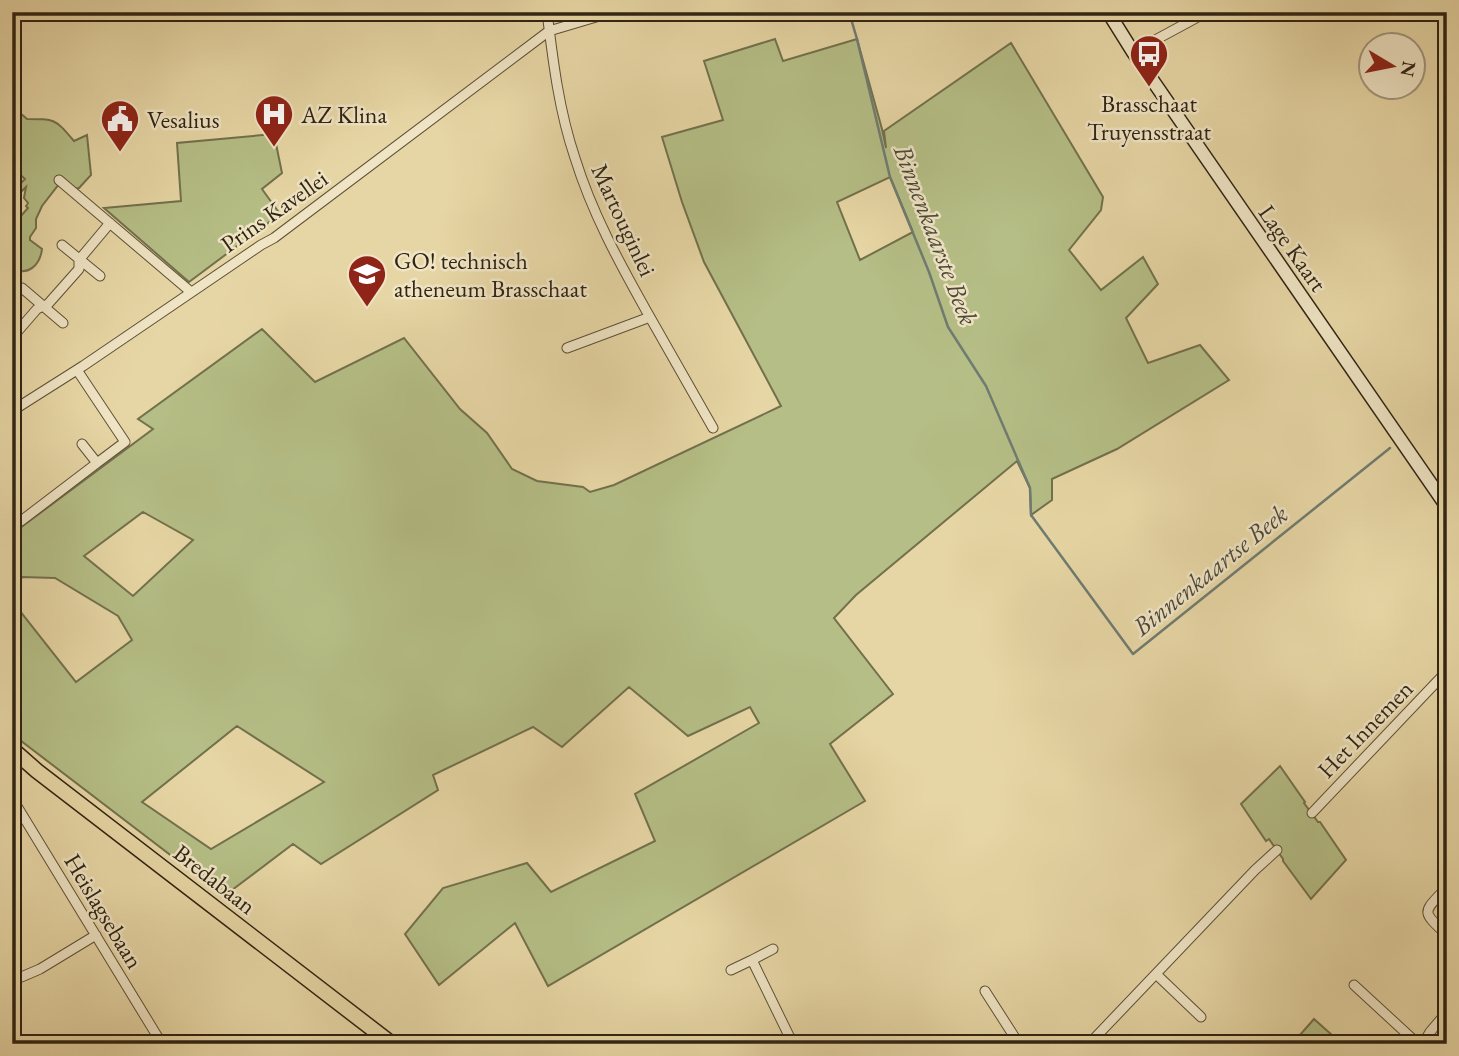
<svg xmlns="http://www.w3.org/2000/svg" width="1459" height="1056" font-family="'EB Garamond',serif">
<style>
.green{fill:#b5be86;stroke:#72714c;stroke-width:2;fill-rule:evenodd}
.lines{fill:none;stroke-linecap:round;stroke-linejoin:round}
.stream{stroke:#707c72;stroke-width:2.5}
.street-casing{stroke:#5e5038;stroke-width:11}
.secondary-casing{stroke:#302413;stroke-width:15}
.primary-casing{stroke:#302413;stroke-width:17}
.street{stroke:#efe4c4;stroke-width:9}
.secondary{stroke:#efe4c4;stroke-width:12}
.primary{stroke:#e7d6a5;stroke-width:14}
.labels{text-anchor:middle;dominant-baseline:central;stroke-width:5;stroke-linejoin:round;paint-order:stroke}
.poi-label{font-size:24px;fill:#302413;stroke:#efe4c4;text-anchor:start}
.street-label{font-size:24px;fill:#302413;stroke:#efe4c4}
.water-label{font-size:26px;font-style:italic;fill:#4b483b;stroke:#efe4c4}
</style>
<rect width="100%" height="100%" fill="#e7d6a5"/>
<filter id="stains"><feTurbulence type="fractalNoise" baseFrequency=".00286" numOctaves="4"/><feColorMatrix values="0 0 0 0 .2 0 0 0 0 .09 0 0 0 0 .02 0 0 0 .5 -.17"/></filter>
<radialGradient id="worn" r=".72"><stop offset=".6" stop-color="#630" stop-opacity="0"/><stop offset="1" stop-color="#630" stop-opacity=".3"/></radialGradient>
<path class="green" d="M 775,39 L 783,61 L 857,39 L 882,129 L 886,148 L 884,131 L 1011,43 L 1103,197 L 1101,210 L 1069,250 L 1101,290 L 1143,257 L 1158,284 L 1126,318 L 1148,363 L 1200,345 L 1229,380 L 1117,449 L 1052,479 L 1052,500 L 1031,515 L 1030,488 L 1017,461 L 856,595 L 834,618 L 893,694 L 830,744 L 865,801 L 548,986 L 515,923 L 439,985 L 405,934 L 443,888 L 527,863 L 551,892 L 655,841 L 635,794 L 759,723 L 750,707 L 688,736 L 629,687 L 562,747 L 533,727 L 433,775 L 438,790 L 321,864 L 293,844 L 224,896 L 12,734 L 12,601 L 76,682 L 132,640 L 118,616 L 55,578 L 22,577 L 12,597 L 12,534 L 153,429 L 138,419 L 262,329 L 315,382 L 404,338 L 460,409 L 487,433 L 512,469 L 537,481 L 583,487 L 590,492 L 614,485 L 781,406 L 704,262 L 682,202 L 662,137 L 723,120 L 704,61 ZM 890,177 L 913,232 L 860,260 L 837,202 ZM 143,512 L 193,540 L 133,596 L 84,556 ZM 237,726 L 324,782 L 211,849 L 142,802 Z
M 12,106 L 27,119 C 56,119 55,119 74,141 L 87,135 L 91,175 L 79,188 L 75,189 L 63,179 L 42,206 L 36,219 L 36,228 L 30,237 L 30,240 L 42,249 C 40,265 28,277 12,268 L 12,226 L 28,208 L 26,206 L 28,203 L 24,198 L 26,187 L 22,191 L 17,187 L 25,179 L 12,167 Z
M 274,134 L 282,173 L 262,189 L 280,214 L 189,282 L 104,208 L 181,201 L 177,143 Z
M 1280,766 L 1305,802 L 1304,803 L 1318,822 L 1320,822 L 1346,860 L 1311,899 L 1283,861 L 1283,859 L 1269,839 L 1266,841 L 1241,804 Z
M 1314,1019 L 1342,1044 L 1292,1044 Z"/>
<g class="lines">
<path class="stream" d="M 849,12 L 857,39 L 890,177 L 929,272 L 948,327 L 986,386 L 1030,488 L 1031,515 L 1133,654 L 1390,448"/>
<g class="street-casing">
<path id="street" d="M 547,12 C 553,61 559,111 575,158 C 592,213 619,262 647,312 C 669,351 691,389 713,428
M 1133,52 L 1196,18
M 59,180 L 191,292
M 62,245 L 100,276
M 22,288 L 63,323
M 17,332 L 37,309 L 48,304 L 79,269 L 79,260 L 110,223
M 567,348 L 650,317
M 77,370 L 125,442 L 97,463 L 82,444
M 12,411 L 83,366 L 261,245 L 274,238 L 549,31 L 613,12
M 12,513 L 21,521 L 97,463
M 12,798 L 162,1044
M 1312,813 L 1447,671
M 1447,887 C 1423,913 1420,910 1447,935
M 773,949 L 752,960 L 793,1044
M 731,970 L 752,960
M 1156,974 L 1201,1017
M 12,981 L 40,969 L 96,935
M 1354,985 L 1418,1044
M 985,991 L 1019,1044
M 1089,1044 L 1255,870 L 1277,850
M 1423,1044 L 1430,1032 L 1447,1012"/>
</g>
<g class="secondary-casing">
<path id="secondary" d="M 1108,12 L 1133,52 L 1447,507"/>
</g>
<g class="primary-casing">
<path id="primary" d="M 12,749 L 37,771 L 392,1044"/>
</g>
<use href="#street" class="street"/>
<use href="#secondary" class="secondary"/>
<use href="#primary" class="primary"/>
</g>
<defs>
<g id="bus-pin" transform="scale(2.0125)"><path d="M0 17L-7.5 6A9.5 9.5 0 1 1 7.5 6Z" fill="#8f2418" stroke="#efe4c4"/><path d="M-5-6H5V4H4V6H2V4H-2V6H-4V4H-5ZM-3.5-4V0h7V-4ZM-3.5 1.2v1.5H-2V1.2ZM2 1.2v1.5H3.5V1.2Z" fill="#fff"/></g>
<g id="hospital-pin" transform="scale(2.0125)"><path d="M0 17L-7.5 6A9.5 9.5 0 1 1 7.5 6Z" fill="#8f2418" stroke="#efe4c4"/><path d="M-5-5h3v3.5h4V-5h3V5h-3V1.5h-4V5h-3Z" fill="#fff"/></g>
<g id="civic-pin" transform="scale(2.0125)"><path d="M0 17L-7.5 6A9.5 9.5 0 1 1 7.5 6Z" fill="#8f2418" stroke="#efe4c4"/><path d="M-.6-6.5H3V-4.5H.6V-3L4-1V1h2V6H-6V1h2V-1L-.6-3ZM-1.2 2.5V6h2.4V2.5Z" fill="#fff"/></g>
<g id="school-pin" transform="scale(2.0125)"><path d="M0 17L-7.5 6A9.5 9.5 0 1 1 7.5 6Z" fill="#8f2418" stroke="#efe4c4"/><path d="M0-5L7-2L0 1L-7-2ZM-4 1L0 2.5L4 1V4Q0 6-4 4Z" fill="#fff"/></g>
</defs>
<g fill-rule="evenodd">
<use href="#bus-pin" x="1149" y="54"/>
<use href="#hospital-pin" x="274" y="114"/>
<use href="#civic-pin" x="120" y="119"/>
<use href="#school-pin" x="367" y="274"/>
</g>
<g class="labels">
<g class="poi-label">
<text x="1149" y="103" text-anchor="middle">Brasschaat<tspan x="1149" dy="28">Truyensstraat</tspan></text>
<text x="301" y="114">AZ Klina</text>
<text x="147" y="119">Vesalius</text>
<text x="394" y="260">GO! technisch<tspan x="394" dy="28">atheneum Brasschaat</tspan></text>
</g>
<g class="street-label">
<text transform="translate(274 211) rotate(-35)">Prins Kavellei</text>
<text transform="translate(624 220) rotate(65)">Martouginlei</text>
<text transform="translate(1293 248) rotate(55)">Lage Kaart</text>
<text transform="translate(1365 729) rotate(-46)">Het Innemen</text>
<text transform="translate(215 879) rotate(38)">Bredabaan</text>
<text transform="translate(104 911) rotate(59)">Heislagsebaan</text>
</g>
<g class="water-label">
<text transform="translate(936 235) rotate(69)">Binnenkaarste Beek</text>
<text transform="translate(1210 570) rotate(-39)">Binnenkaartse Beek</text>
</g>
</g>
<rect width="1459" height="1056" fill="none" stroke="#e7d6a5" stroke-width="42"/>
<rect x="14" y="14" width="1431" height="1028" fill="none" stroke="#302413" stroke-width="3.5"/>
<rect x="21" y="21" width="1417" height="1014" fill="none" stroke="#302413" stroke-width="2"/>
<g transform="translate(1392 66) rotate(100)"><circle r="33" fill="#efe4c4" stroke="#a3977d" stroke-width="2"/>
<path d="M0-5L12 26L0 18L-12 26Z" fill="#8f2418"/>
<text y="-10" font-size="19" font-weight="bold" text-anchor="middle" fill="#302413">N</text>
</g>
<rect width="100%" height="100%" filter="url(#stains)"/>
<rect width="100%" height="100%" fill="url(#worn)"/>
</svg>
